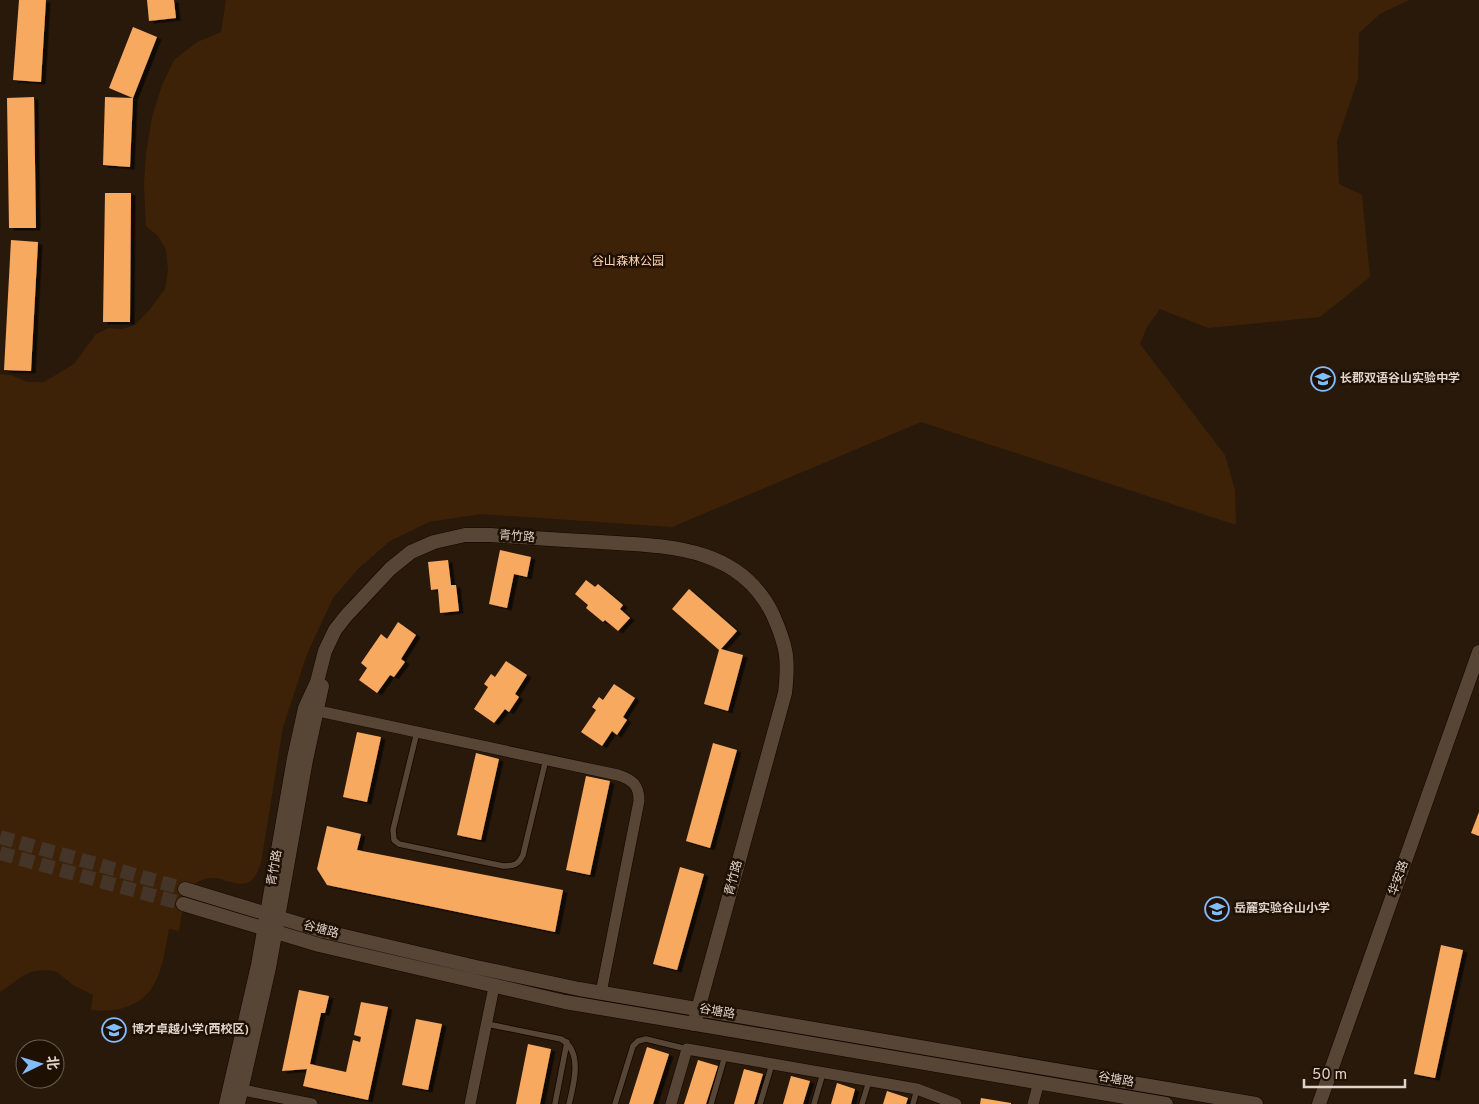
<svg xmlns="http://www.w3.org/2000/svg" width="1479" height="1104" font-family="Overpass,'Noto Sans SC',sans-serif">
<style>
.green{fill:#3d2207}
.building{fill:#f8a960;filter:url(#shadow)}
.lines{fill:none;stroke-linecap:round;stroke-linejoin:round}
.secondary-tunnel{stroke:#443528;stroke-width:14;stroke-dasharray:14 7;stroke-linecap:butt}
.service-casing{stroke:#110500;stroke-width:7}
.minor-casing{stroke:#110500;stroke-width:12}
.tertiary-casing{stroke:#110500;stroke-width:15}
.secondary-casing{stroke:#110500;stroke-width:15}
.service{stroke:#574535;stroke-width:5.5}
.minor{stroke:#574535;stroke-width:11}
.tertiary{stroke:#574535;stroke-width:14}
.secondary{stroke:#574535;stroke-width:14}
.labels{text-anchor:middle;dominant-baseline:central;stroke-width:5;stroke-linejoin:round;paint-order:stroke}
.park-label{font-size:12px;fill:#ffd7b5;stroke:#1f1004}
.poi-label{font-size:12px;font-weight:bold;fill:#dfd4cb;stroke:#1f1004;text-anchor:start}
.street-label{font-size:12px;fill:#dfd4cb;stroke:#1f1004}
</style>
<defs>
<filter id="shadow"><feDropShadow dx="4.5" dy="2.5" stdDeviation="0" flood-color="#0009"/></filter>
</defs>
<rect width="100%" height="100%" fill="#29190b"/>
<path class="green" d="M 226,0 L 1409,0 L 1380,14 L 1359,33 L 1358,79 L 1337,141 L 1339,184 L 1362,195 L 1370,277 L 1320,317 L 1208,328 L 1160,309 L 1147,327 L 1140,344 L 1225,455 L 1235,490 L 1236,525 L 921,422 L 672,527 L 481,514 L 429,522 L 390,541 L 358,569 L 333,598 L 307,654 L 283,727 L 261,863 C 255,880 249,888 230,882 C 225,881 220,878 215,878 C 203,877 195,883 186,889 L 179,931 L 169,929 C 165,948 163,972 151,989 C 138,1008 112,1013 91,1010 L 93,995 L 73,985 L 57,972 L 49,970 L 34,971 L 24,975 L 0,992 L 0,374 L 11,375 L 27,382 L 44,382 L 74,364 L 96,334 L 109,328 L 122,329 L 135,325 L 150,309 L 165,289 L 168,270 L 166,250 L 158,236 L 146,226 L 144,185 L 146,154 L 152,117 L 162,85 L 174,60 L 197,42 L 221,32 Z"/>
<path class="building" d="M 19,0 L 46,0 L 41,82 L 13,80 Z
M 147,0 L 174,0 L 176,18 L 149,21 Z
M 133,27 L 157,37 L 133,98 L 109,88 Z
M 34,97 L 36,228 L 9,228 L 7,98 Z
M 105,97 L 133,98 L 130,167 L 103,165 Z
M 105,193 L 131,193 L 130,322 L 103,322 Z
M 11,240 L 38,242 L 31,371 L 4,370 Z
M 500,550 L 531,557 L 527,577 L 514,574 L 507,608 L 489,604 Z
M 448,560 L 451,585 L 456,585 L 459,611 L 440,613 L 438,589 L 431,590 L 428,562 Z
M 586,580 L 595,587 L 598,584 L 623,605 L 620,609 L 630,618 L 618,631 L 605,620 L 603,622 L 586,608 L 588,605 L 575,594 Z
M 689,589 L 737,631 L 721,649 L 743,655 L 728,711 L 704,704 L 719,650 L 672,609 Z
M 398,622 L 416,635 L 401,659 L 405,662 L 394,677 L 390,675 L 377,693 L 359,680 L 367,668 L 361,663 L 381,634 L 387,639 Z
M 506,661 L 527,675 L 515,694 L 519,697 L 509,712 L 505,709 L 494,723 L 474,709 L 488,687 L 484,684 L 491,674 L 495,677 Z
M 614,684 L 635,698 L 623,717 L 627,720 L 617,735 L 612,731 L 602,746 L 581,732 L 596,710 L 592,707 L 599,697 L 603,700 Z
M 357,732 L 381,737 L 367,802 L 343,797 Z
M 713,743 L 737,750 L 710,848 L 686,841 Z
M 476,753 L 499,759 L 481,840 L 457,835 Z
M 586,776 L 610,781 L 590,875 L 566,870 Z
M 1479,812 L 1479,836 L 1471,833 Z
M 327,826 L 361,834 L 357,850 L 563,890 L 555,932 L 327,885 L 317,869 Z
M 680,867 L 704,874 L 677,970 L 653,964 Z
M 1441,945 L 1463,950 L 1435,1078 L 1414,1074 Z
M 299,990 L 329,996 L 325,1013 L 321,1013 L 310,1064 L 346,1072 L 353,1040 L 360,1042 L 361,1037 L 354,1035 L 361,1002 L 388,1007 L 368,1100 L 303,1086 L 307,1069 L 282,1071 Z
M 416,1019 L 442,1024 L 428,1090 L 402,1085 Z
M 528,1044 L 551,1049 L 540,1104 L 516,1104 Z
M 647,1047 L 669,1054 L 653,1104 L 629,1104 Z
M 698,1060 L 718,1066 L 706,1104 L 684,1104 Z
M 744,1069 L 763,1074 L 754,1104 L 734,1104 Z
M 791,1076 L 810,1081 L 803,1104 L 783,1104 Z
M 837,1083 L 855,1089 L 851,1104 L 831,1104 Z
M 887,1091 L 908,1098 L 906,1104 L 883,1104 Z
M 981,1098 L 1011,1103 L 1011,1104 L 980,1104 Z"/>
<g class="lines">
<path class="secondary-tunnel" d="M 0,837 L 185,889
M 0,853 L 183,904"/>
<g class="service-casing">
<path id="service" d="M 417,732 L 393,830 L 394,840 L 399,844 L 503,866 C 514,866 518,865 523,855 L 546,759
M 487,1024 L 561,1039 C 583,1051 574,1084 569,1104
M 555,1104 L 567,1042
M 615,1104 L 633,1046 L 638,1041 L 646,1039 L 687,1049
M 711,1104 L 725,1056
M 760,1104 L 772,1064
M 814,1104 L 823,1073
M 862,1104 L 869,1081
M 913,1104 L 917,1089"/>
</g>
<g class="minor-casing">
<path id="minor" d="M 309,709 L 618,775 C 633,780 639,785 639,801 L 601,993
M 233,1088 L 312,1104
M 470,1104 L 494,987
M 671,1104 L 687,1049 L 917,1089 L 956,1104
M 1033,1104 L 1039,1082"/>
</g>
<g class="tertiary-casing">
<path id="tertiary" d="M 226,1104 L 258,965 L 294,758 L 305,708 L 317,682 L 325,651 L 335,630 L 346,616 L 390,569 L 411,552 L 434,542 L 465,535 L 491,535 C 528,538 564,540 601,542 C 668,546 740,546 773,615 C 787,647 789,659 785,693 L 694,1024
M 238,1104 L 269,968 L 306,760 L 322,686
M 1319,1104 L 1479,652"/>
</g>
<g class="secondary-casing">
<path id="secondary" d="M 185,889 L 323,931 L 476,967 L 579,989 L 1256,1104
M 183,904 L 319,945 L 565,1002 L 1166,1104"/>
</g>
<use href="#service" class="service"/>
<use href="#minor" class="minor"/>
<use href="#tertiary" class="tertiary"/>
<use href="#secondary" class="secondary"/>
</g>
<defs>
<g id="school-ring" transform="scale(1.25)"><circle r="9.5" fill="#1f1004" stroke="#82bcfa" stroke-width="1.5"/><path d="M0-5L7-2L0 1L-7-2ZM-4 1L0 2.5L4 1V4Q0 6-4 4Z" fill="#82bcfa"/></g>
</defs>
<g fill-rule="evenodd">
<use href="#school-ring" x="1323" y="379"/>
<use href="#school-ring" x="1217" y="909"/>
<use href="#school-ring" x="114" y="1030"/>
</g>
<g class="labels">
<g class="park-label">
<text x="628" y="262">谷山森林公园</text>
</g>
<g class="poi-label">
<text x="1340" y="379">长郡双语谷山实验中学</text>
<text x="1234" y="909">岳麓实验谷山小学</text>
<text x="132" y="1030">博才卓越小学(西校区)</text>
</g>
<g class="street-label">
<text transform="translate(517 537) rotate(4)">青竹路</text>
<text transform="translate(275 868) rotate(-80)">青竹路</text>
<text transform="translate(734 878) rotate(-75)">青竹路</text>
<text transform="translate(1399 878) rotate(-70)">华安路</text>
<text transform="translate(321 930) rotate(15)">谷塘路</text>
<text transform="translate(717 1012) rotate(10)">谷塘路</text>
<text transform="translate(1116 1080) rotate(10)">谷塘路</text>
</g>
</g>
<g transform="translate(40 1064) rotate(85)"><circle r="24" fill="#1f1004" stroke="#6c5e54"/>
<path d="M0-4L9 19L0 12L-9 19Z" fill="#82bcfa"/>
<text y="-8" font-size="14" font-weight="bold" text-anchor="middle" fill="#dfd4cb">北</text>
</g>
<path d="M1304 1079v8h101v-8" fill="none" stroke="#dfd4cb" stroke-width="2.5"/>
<text x="1312" y="1079" font-size="15" fill="#dfd4cb" stroke="#1f1004" stroke-width="4" paint-order="stroke">50 m</text>
</svg>
